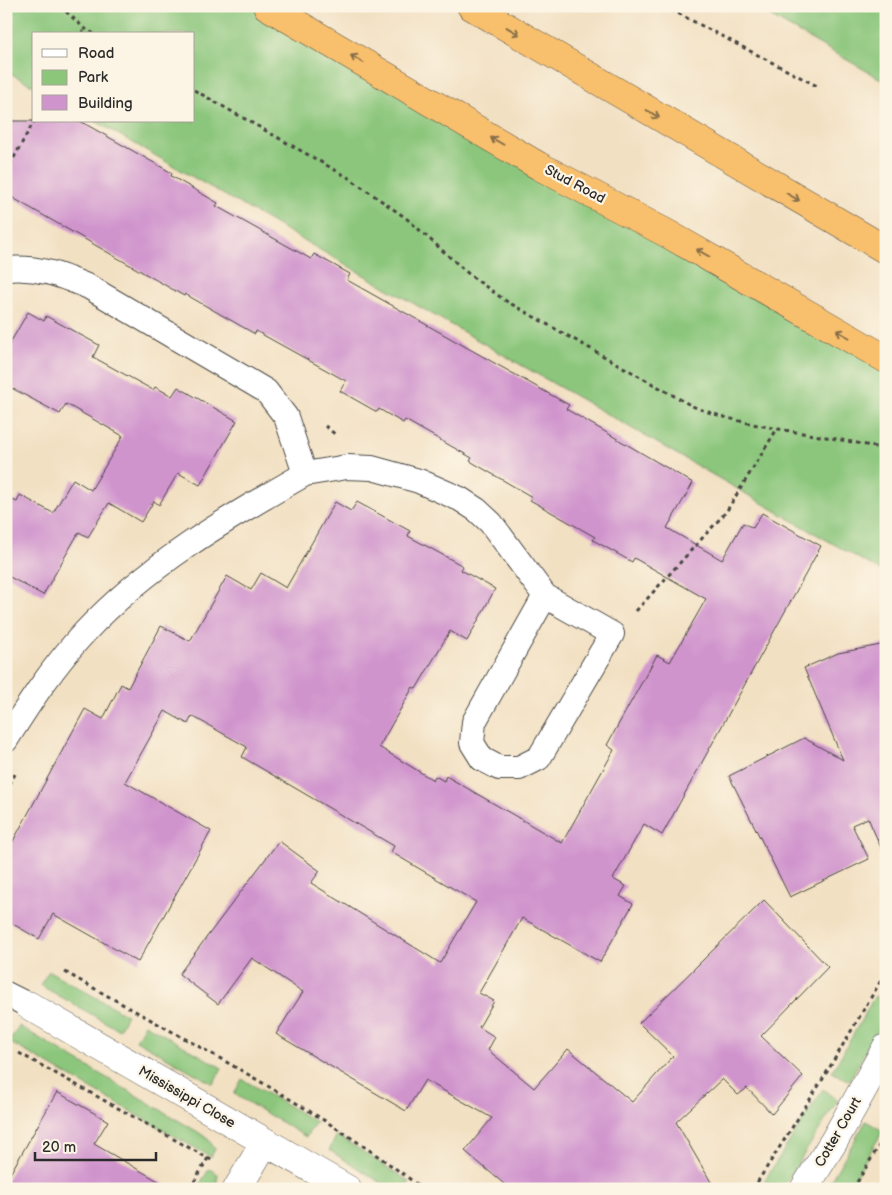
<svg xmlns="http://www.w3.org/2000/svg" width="892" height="1195" font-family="'Balsamiq Sans',sans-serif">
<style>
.green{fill:#8bc67b;stroke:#5b7853}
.building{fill:#d094cd}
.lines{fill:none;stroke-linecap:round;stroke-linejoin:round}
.service-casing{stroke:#494642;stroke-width:26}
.minor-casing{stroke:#494642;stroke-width:29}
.trunk-casing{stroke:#494642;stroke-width:29}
.path{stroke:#494642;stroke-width:3;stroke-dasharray:4 4;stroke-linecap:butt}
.service{stroke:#fff;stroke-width:24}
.minor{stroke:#fff;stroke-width:28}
.trunk{stroke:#f8bf6c;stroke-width:28}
.oneway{stroke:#876e48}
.labels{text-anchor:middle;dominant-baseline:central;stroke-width:4.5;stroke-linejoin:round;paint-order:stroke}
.street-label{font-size:14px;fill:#2b2b2b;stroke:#fcf5e5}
</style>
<rect width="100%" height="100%" fill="#fcf5e5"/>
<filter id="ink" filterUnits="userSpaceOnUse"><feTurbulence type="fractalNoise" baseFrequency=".02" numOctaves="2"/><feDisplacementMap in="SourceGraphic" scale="10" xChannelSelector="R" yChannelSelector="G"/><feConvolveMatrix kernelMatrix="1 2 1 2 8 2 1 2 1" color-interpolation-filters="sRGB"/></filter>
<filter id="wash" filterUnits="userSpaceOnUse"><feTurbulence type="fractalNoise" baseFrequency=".0096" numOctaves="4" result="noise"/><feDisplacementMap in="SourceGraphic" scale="20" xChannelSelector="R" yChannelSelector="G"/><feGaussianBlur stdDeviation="1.12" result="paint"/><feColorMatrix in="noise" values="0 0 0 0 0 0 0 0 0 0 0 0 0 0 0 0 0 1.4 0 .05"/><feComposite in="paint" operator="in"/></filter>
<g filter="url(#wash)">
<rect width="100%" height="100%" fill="#f2e0c2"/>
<path class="green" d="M 6,6 L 271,6 L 886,359 L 886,574 L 95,121 L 194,121 L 194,34 L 34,34 L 34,86 L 6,71 Z
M 752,6 L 886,6 L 886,82 Z
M 49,971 L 127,1015 L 119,1030 L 40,985 Z
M 875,996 L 886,1002 L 886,1016 L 849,1081 L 832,1072 Z
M 145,1024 L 222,1068 L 213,1084 L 136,1040 Z
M 19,1026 L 198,1132 L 208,1139 L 215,1149 L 211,1157 L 9,1042 Z
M 242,1079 L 316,1122 L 306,1137 L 234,1094 Z
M 823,1089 L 838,1100 L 782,1189 L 759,1189 Z
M 866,1121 L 883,1131 L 848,1189 L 830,1189 L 827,1187 Z
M 337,1135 L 410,1182 L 405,1189 L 391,1189 L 329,1150 Z
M 209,1169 L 218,1174 L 216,1189 L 197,1189 Z"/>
<g id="blocks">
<path class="building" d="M 6,121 L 80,121 L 172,173 L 171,176 L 218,203 L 216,206 L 311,259 L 314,254 L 350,274 L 347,280 L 569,405 L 566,409 L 693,483 L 667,528 L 722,560 L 743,523 L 753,528 L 762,513 L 821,546 L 662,835 L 644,824 L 613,879 L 626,886 L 620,896 L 633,904 L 600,962 L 522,918 L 479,993 L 494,1001 L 479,1027 L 495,1037 L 488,1050 L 534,1088 L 568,1049 L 632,1102 L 673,1056 L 639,1023 L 764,900 L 828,967 L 761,1036 L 803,1076 L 772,1114 L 747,1088 L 738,1095 L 722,1079 L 676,1122 L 715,1189 L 510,1189 L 465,1151 L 492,1118 L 425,1080 L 406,1111 L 276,1034 L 303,992 L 252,958 L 218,1004 L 179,974 L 279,841 L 320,871 L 311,883 L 440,963 L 476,902 L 391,852 L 394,846 L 242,757 L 247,747 L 192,716 L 188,724 L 165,711 L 125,782 L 211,831 L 138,962 L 53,914 L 39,939 L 6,920 L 6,854 L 85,709 L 103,719 L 121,684 L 128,688 L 161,626 L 190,641 L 227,576 L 251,590 L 261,573 L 286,588 L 335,502 L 351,511 L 357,502 L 410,531 L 408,536 L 463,566 L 461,570 L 495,589 L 467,641 L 450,631 L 416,689 L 413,687 L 379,747 L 433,780 L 435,776 L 444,781 L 446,776 L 562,843 L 614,750 L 607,745 L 657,655 L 670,662 L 706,599 L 634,558 L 632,562 L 593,540 L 595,537 L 530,500 L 532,497 L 470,461 L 472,458 L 405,420 L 403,423 L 379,409 L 377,412 L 340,391 L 346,381 L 256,331 L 255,334 L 185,294 L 184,296 L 6,194 Z
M 28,312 L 44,321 L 46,316 L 99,345 L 93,357 L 153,390 L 155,387 L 172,396 L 178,387 L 237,421 L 200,485 L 178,473 L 159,505 L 154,501 L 141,522 L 109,503 L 88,537 L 79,532 L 43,595 L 6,575 L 6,497 L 17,502 L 20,495 L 53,513 L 73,479 L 91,490 L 123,436 L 66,404 L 60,414 L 6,385 L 6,350 Z
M 886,644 L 886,859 L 868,818 L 852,825 L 869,859 L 790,897 L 729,776 L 804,738 L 843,760 L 804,668 L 838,653 Z
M 57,1092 L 108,1121 L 94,1144 L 172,1189 L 6,1189 L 6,1181 Z"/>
</g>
</g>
<g filter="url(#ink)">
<use href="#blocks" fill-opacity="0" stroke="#494642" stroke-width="1"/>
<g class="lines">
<g class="service-casing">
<path id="service" d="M 6,269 C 38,266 60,275 89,287 L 266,391 L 286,417 L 305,474 C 226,519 147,565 84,633 C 54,665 30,702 6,740
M 305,474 L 347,467 L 372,468 L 419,481 L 460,499 L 477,510 L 491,523 L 545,596 L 612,634 L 539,758 L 519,768 L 499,768 L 482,759 L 472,743 L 474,722 L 545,596
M 6,994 L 28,1005"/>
</g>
<g class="minor-casing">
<path id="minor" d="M 28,1005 L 347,1189
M 237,1189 L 265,1142
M 804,1189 L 834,1141 L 886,1048"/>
</g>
<g class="trunk-casing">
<path id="trunk" d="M 267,6 L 539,166 L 668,234 L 886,359
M 471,6 L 886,250"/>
</g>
<path class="path" d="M 60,6 L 84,28 L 94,34
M 664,6 L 819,87
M 82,34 L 84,28
M 194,90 L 349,178 L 406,218 L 471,276 L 506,301 L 692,406 C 754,431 821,432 886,450
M 6,172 L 34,121
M 325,426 L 336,435
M 636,611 L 726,512 L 777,429
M 6,792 L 16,772
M 65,972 C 185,1040 314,1105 423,1189
M 19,1053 L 213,1161
M 190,1189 L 208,1158
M 753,1189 L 821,1082 L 886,972
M 853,1189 L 886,1134"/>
<use href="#service" class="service"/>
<use href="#minor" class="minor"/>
<use href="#trunk" class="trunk"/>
</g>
<defs><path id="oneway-shaft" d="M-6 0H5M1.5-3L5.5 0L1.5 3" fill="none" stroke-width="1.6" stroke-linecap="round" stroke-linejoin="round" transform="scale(1.25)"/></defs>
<g class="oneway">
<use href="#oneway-shaft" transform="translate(513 31) rotate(31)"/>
<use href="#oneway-shaft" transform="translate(357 59) rotate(-150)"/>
<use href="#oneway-shaft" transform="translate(653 114) rotate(31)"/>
<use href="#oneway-shaft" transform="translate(497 141) rotate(-150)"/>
<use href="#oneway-shaft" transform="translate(793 197) rotate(30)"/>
<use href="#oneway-shaft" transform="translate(703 253) rotate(-150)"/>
<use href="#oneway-shaft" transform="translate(843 334) rotate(-150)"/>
</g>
</g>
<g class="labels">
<g class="street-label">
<text transform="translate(575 184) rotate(28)">Stud Road</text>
<text transform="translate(187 1097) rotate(30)">Mississippi Close</text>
<text transform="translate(838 1132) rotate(-60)">Cotter Court</text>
</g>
</g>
<rect width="892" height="1195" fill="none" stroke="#fcf5e5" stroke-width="25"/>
<rect x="32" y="32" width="162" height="90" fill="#fcf5e5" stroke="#a8a49b"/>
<rect x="42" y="49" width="25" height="8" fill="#ffffff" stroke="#a8a49b"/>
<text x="78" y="58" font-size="15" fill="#2b2b2b">Road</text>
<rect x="42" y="70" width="25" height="15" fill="#8bc67b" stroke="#a8a49b"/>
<text x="78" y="82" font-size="15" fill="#2b2b2b">Park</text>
<rect x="42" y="95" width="25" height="15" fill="#d094cd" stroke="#a8a49b"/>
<text x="78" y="108" font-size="15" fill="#2b2b2b">Building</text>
<path d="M35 1152v8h121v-8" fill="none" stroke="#2b2b2b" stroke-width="2.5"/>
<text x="42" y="1152" font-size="15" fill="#2b2b2b" stroke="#fcf5e5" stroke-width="4" paint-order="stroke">20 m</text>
</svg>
